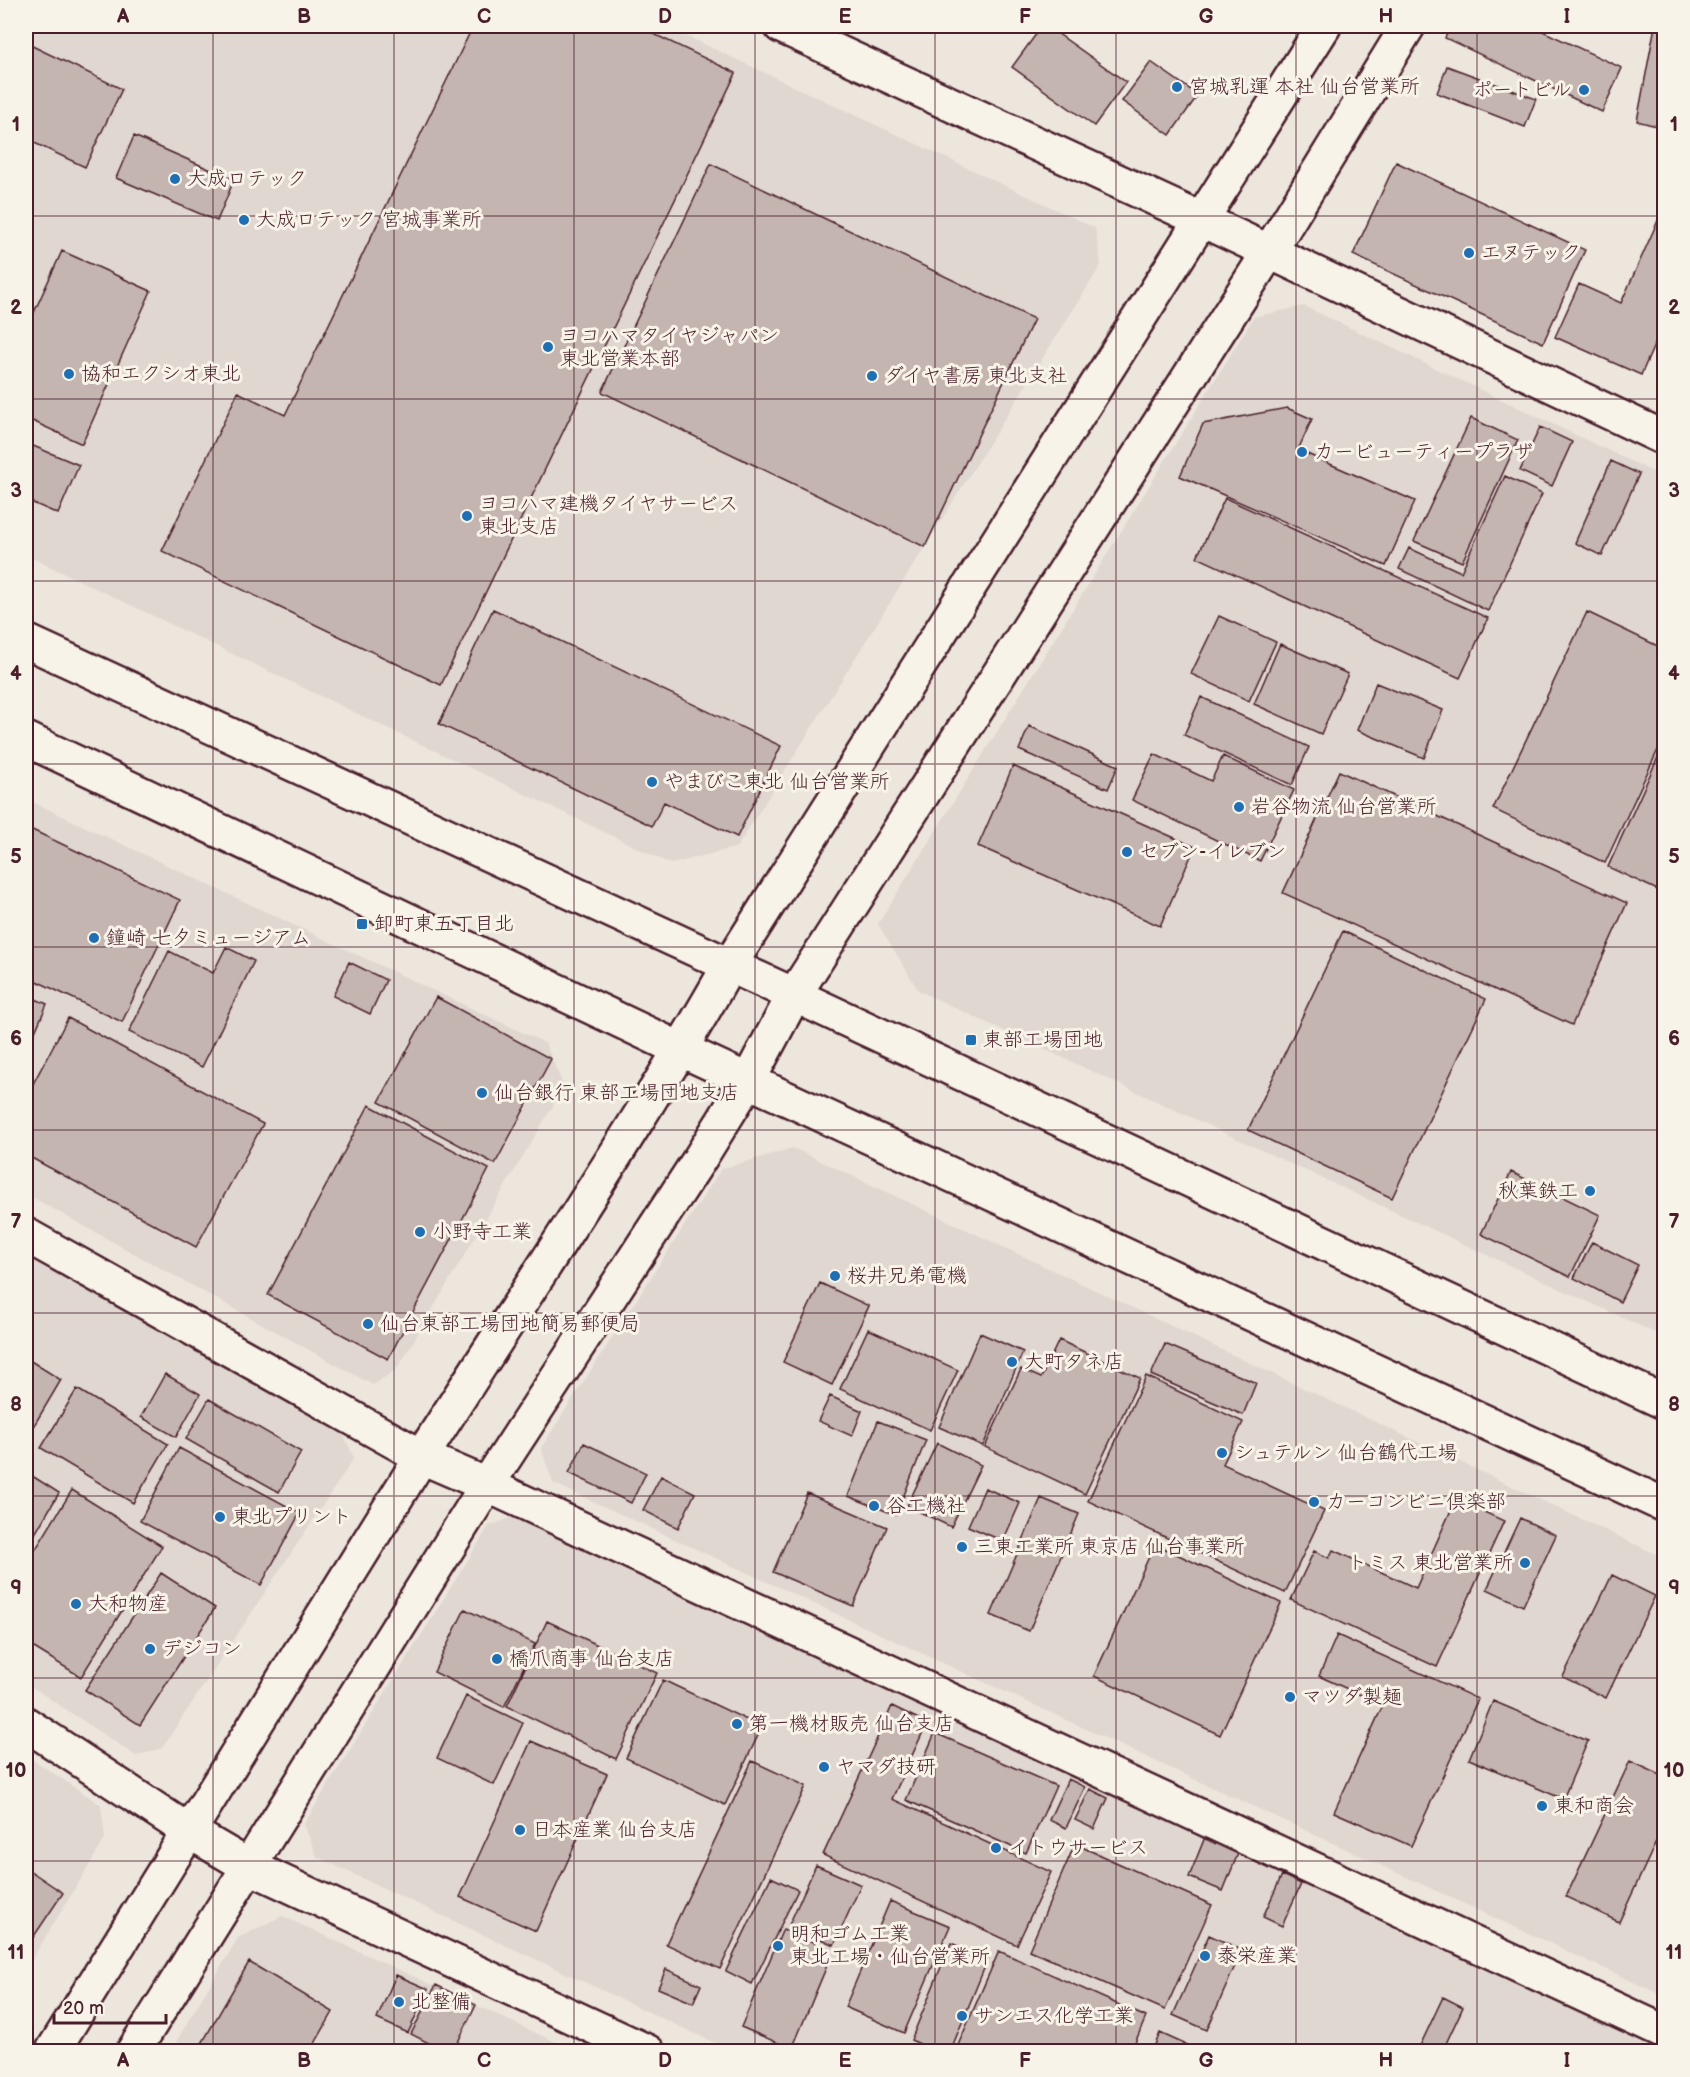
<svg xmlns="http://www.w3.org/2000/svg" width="1690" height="2077" font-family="'Balsamiq Sans','Klee One',sans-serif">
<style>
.built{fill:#e0d7d0}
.building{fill:#c4b5b0;stroke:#4a1f2b;stroke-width:1.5}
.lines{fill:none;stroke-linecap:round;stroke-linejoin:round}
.minor-casing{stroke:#4a1f2b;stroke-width:38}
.minor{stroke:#f7f3e8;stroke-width:33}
.grid{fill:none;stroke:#4a1f2b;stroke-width:1.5;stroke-opacity:0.55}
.poi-dot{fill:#1f6fb2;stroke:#f7f3e8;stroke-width:2}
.labels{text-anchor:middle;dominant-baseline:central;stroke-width:6;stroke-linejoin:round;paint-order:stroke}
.poi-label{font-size:20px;fill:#4a1f2b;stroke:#f7f3e8;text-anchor:start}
.neatline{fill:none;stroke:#4a1f2b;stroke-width:2}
.grid-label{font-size:20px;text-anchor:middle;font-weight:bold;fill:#4a1f2b}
</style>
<rect width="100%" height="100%" fill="#ece6dd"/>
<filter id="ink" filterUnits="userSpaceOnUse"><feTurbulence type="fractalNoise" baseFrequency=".0167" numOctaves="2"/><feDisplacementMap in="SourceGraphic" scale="12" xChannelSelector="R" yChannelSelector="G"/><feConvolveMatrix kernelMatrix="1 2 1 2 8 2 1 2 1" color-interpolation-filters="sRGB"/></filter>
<g filter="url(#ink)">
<path class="built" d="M 26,26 L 665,26 L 1095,228 L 1101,265 L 737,847 L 671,864 L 26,555 Z
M 1304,306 L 1664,477 L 1664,1337 L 919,991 L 878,924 L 1254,317 Z
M 26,799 L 545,1043 L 564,1087 L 397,1369 L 373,1385 L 26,1194 Z
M 793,1148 L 1664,1558 L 1664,1996 L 553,1483 L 541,1448 L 721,1169 Z
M 26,1257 L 343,1433 L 354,1458 L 162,1748 L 136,1756 L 26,1683 Z
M 518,1515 L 1662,2051 L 732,2051 L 317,1857 L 304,1824 L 489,1526 Z
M 26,1755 L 101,1805 L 105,1839 L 26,1969 Z
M 282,1916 L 575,2051 L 170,2052 L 238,1938 Z"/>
<path class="building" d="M 473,26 L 637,26 L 736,73 L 441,685 L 162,551 L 238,392 L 285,415 Z
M 1042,26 L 1047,26 L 1126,82 L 1094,126 L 1012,67 Z
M 1450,26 L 1532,26 L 1622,68 L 1602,112 L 1445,38 Z
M 1655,26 L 1664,26 L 1664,128 L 1637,121 Z
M 26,43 L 122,89 L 85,167 L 26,139 Z
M 1151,62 L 1198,95 L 1170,135 L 1122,101 Z
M 1447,66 L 1536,99 L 1525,127 L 1437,93 Z
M 134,136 L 234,180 L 217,221 L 116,178 Z
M 1396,162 L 1585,250 L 1543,343 L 1353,255 Z
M 711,164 L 1034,319 L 925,547 L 602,392 Z
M 1664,207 L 1664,323 L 1641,375 L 1555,337 L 1579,284 L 1621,303 Z
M 62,251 L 151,291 L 82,444 L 26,418 L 26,330 Z
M 1287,408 L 1312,419 L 1298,450 L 1415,501 L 1386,566 L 1180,476 L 1203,424 Z
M 1471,418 L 1518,440 L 1462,562 L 1414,541 Z
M 1540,427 L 1572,442 L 1552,486 L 1520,471 Z
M 26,443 L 79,465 L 58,514 L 26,500 Z
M 1611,461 L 1639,474 L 1602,556 L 1575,543 Z
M 1505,476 L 1542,494 L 1488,611 L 1399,569 L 1409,548 L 1461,572 Z
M 1225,498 L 1488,618 L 1460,678 L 1197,557 Z
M 1664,605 L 1664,619 L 1659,616 Z
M 493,609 L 781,746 L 737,837 L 664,802 L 652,826 L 439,724 Z
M 1587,612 L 1664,649 L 1664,737 L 1605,863 L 1493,809 Z
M 1219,616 L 1276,642 L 1249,701 L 1191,674 Z
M 1280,644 L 1348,674 L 1321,734 L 1254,704 Z
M 1376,683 L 1443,710 L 1424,758 L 1357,730 Z
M 1201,697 L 1309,747 L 1292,785 L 1184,735 Z
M 1029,726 L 1118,766 L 1108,789 L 1019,750 Z
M 1664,744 L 1664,893 L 1608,867 Z
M 1154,754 L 1211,781 L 1223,756 L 1294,790 L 1260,861 L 1132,800 Z
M 1013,766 L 1195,847 L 1160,926 L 978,846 Z
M 1339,771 L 1627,903 L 1572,1025 L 1283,893 Z
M 26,827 L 180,900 L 122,1022 L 26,976 Z
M 1343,931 L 1486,999 L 1392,1198 L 1248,1130 Z
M 226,947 L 254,961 L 202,1067 L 129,1032 L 169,951 L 213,973 Z
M 349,962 L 386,980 L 370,1014 L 333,996 Z
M 26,995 L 47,1004 L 26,1053 Z
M 436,997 L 551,1059 L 495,1164 L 379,1102 Z
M 68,1018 L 263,1124 L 196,1247 L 26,1155 L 26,1097 Z
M 369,1105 L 489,1169 L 388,1359 L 268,1295 Z
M 1511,1172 L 1600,1215 L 1570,1277 L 1481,1234 Z
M 1592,1242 L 1638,1265 L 1620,1302 L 1574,1278 Z
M 820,1283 L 869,1306 L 832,1385 L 783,1362 Z
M 868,1329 L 958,1370 L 930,1430 L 840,1389 Z
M 980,1333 L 1023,1352 L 983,1446 L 939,1427 Z
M 1059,1340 L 1140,1378 L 1085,1494 L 985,1447 L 1021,1369 L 1041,1378 Z
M 1165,1344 L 1256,1383 L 1243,1415 L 1151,1375 Z
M 26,1358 L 61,1380 L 26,1439 Z
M 165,1374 L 200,1394 L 176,1437 L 141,1417 Z
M 1146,1376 L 1243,1422 L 1223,1464 L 1324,1511 L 1285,1593 L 1088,1501 Z
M 77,1389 L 168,1444 L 133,1503 L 41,1448 Z
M 830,1396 L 862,1411 L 852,1436 L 818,1421 Z
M 209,1399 L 301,1452 L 279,1492 L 186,1439 Z
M 878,1421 L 926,1440 L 896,1515 L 848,1496 Z
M 584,1443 L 646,1473 L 631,1503 L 569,1473 Z
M 937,1443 L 981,1465 L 951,1527 L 907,1506 Z
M 179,1448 L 300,1513 L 261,1585 L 140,1521 Z
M 26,1472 L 59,1493 L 26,1549 Z
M 661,1476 L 695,1493 L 678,1528 L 643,1510 Z
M 985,1488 L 1020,1503 L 1003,1541 L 968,1526 Z
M 72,1490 L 162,1546 L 81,1677 L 26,1643 L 26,1565 Z
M 807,1493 L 887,1527 L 853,1606 L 773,1572 Z
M 1041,1498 L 1079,1514 L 1029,1631 L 991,1615 Z
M 1456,1499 L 1504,1521 L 1437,1667 L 1291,1600 L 1314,1551 L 1329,1558 L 1333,1550 L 1416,1588 Z
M 1520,1518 L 1556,1535 L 1523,1606 L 1487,1589 Z
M 1155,1544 L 1281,1603 L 1220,1735 L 1094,1676 Z
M 161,1573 L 215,1608 L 140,1725 L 85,1690 Z
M 1612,1575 L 1655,1596 L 1606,1698 L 1563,1677 Z
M 465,1609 L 535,1644 L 504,1707 L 434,1672 Z
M 547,1621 L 657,1673 L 616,1759 L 507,1706 Z
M 1337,1635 L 1478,1699 L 1411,1846 L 1334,1812 L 1383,1705 L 1319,1676 Z
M 663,1680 L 762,1727 L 725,1805 L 626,1758 Z
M 466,1696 L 523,1723 L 494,1785 L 437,1758 Z
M 1493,1701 L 1588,1741 L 1563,1799 L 1469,1759 Z
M 892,1706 L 927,1723 L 892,1799 L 1051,1872 L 1017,1945 L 823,1855 Z
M 935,1733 L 1056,1786 L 1026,1853 L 906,1800 Z
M 531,1741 L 607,1774 L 536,1931 L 460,1897 Z
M 752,1761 L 806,1786 L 720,1969 L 666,1944 Z
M 1630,1761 L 1663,1776 L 1664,1781 L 1664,1825 L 1619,1922 L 1566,1897 Z
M 1068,1779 L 1085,1787 L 1066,1828 L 1049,1820 Z
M 1090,1789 L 1108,1798 L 1094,1829 L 1075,1820 Z
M 1207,1832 L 1241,1846 L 1223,1891 L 1189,1877 Z
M 1075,1844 L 1212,1905 L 1165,2010 L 1029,1950 Z
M 816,1865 L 861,1885 L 834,1945 L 789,1925 Z
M 26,1868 L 63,1893 L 26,1948 Z
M 1282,1875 L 1301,1884 L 1282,1926 L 1263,1917 Z
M 771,1877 L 798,1890 L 752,1984 L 726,1971 Z
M 890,1901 L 950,1926 L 904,2033 L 845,2007 Z
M 783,1929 L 829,1949 L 826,1968 L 792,2049 L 741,2027 Z
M 1209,1935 L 1242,1950 L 1207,2030 L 1173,2015 Z
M 951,1943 L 988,1959 L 950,2052 L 938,2052 L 911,2040 Z
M 999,1951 L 1146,2017 L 1131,2052 L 955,2052 Z
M 249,1962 L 333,2012 L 310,2052 L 197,2052 Z
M 666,1969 L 701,1985 L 693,2003 L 658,1988 Z
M 396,1975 L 428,1989 L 408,2033 L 377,2019 Z
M 436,1985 L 476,2005 L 453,2052 L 446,2052 L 411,2034 Z
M 1443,1997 L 1463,2007 L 1442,2052 L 1431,2052 L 1420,2046 Z
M 1160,2033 L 1202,2052 L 1152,2052 Z"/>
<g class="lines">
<g class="minor-casing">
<path id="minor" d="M 781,26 L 1202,220 L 1664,438
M 26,641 L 794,995 L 1664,1402
M 26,739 L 682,1050 L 1664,1505
M 26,1235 L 422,1457 L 487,1485 L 1664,2032
M 26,1724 L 190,1832 L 248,1866 L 648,2052
M 52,2052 C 176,1854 298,1654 422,1456 C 525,1293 634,1134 729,966 L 1324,26
M 133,2052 L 487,1485 L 699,1160 L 748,1081 L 794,995 L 1269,252 L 1408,26"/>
</g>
<use href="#minor" class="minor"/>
</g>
</g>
<path class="grid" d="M 213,26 L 213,2052M 394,26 L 394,2052M 574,26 L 574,2052M 755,26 L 755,2052M 935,26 L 935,2052M 1116,26 L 1116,2052M 1296,26 L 1296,2052M 1477,26 L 1477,2052M 26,216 L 1664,216M 26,399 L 1664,399M 26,581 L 1664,581M 26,764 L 1664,764M 26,947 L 1664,947M 26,1130 L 1664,1130M 26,1313 L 1664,1313M 26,1496 L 1664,1496M 26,1678 L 1664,1678M 26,1861 L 1664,1861"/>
<g class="poi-dot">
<circle cx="1177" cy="87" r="6"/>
<circle cx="1584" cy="90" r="6"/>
<circle cx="175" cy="179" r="6"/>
<circle cx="244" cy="220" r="6"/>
<circle cx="1469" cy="253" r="6"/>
<circle cx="548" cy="347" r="6"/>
<circle cx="69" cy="374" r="6"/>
<circle cx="872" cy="376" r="6"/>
<circle cx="1302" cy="452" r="6"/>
<circle cx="467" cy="516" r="6"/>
<circle cx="652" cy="782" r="6"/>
<circle cx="1239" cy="807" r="6"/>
<circle cx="1127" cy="852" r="6"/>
<rect x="356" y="918" width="12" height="12" rx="3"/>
<circle cx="94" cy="938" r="6"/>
<rect x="965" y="1034" width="12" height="12" rx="3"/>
<circle cx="482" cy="1093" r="6"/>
<circle cx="1590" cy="1191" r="6"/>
<circle cx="420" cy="1232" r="6"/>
<circle cx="835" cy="1276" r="6"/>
<circle cx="368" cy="1324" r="6"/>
<circle cx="1012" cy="1362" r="6"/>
<circle cx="1222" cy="1453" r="6"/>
<circle cx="1314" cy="1502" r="6"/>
<circle cx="874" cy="1506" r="6"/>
<circle cx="220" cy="1517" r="6"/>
<circle cx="962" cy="1547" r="6"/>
<circle cx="1525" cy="1563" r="6"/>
<circle cx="76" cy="1604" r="6"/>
<circle cx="150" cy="1649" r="6"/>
<circle cx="497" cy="1659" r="6"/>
<circle cx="1290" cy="1697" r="6"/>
<circle cx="737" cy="1724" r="6"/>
<circle cx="824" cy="1767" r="6"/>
<circle cx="1542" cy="1806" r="6"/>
<circle cx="520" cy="1830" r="6"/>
<circle cx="996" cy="1848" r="6"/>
<circle cx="778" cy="1946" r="6"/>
<circle cx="1205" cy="1956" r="6"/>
<circle cx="399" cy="2002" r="6"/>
<circle cx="962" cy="2016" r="6"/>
</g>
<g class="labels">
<g class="poi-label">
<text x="1189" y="87">宮城乳運 本社 仙台営業所</text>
<text x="1572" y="90" text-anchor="end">ポートビル</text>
<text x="187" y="179">大成ロテック</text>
<text x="256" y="220">大成ロテック 宮城事業所</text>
<text x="1481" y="253">エヌテック</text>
<text x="560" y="336">ヨコハマタイヤジャパン<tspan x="560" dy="23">東北営業本部</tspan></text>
<text x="81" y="374">協和エクシオ東北</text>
<text x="884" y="376">ダイヤ書房 東北支社</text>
<text x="1314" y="452">カービューティープラザ</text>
<text x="479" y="504">ヨコハマ建機タイヤサービス<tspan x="479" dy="23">東北支店</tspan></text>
<text x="664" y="782">やまびこ東北 仙台営業所</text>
<text x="1251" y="807">岩谷物流 仙台営業所</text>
<text x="1139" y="852">セブン-イレブン</text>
<text x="374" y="924">卸町東五丁目北</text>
<text x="106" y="938">鐘崎 七夕ミュージアム</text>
<text x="983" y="1040">東部工場団地</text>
<text x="494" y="1093">仙台銀行 東部工場団地支店</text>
<text x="1578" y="1191" text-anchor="end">秋葉鉄工</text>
<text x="432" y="1232">小野寺工業</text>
<text x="847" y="1276">桜井兄弟電機</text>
<text x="380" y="1324">仙台東部工場団地簡易郵便局</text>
<text x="1024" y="1362">大町タネ店</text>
<text x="1234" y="1453">シュテルン 仙台鶴代工場</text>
<text x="1326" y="1502">カーコンビニ倶楽部</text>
<text x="886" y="1506">谷工機社</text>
<text x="232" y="1517">東北プリント</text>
<text x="974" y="1547">三東工業所 東京店 仙台事業所</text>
<text x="1513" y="1563" text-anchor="end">トミス 東北営業所</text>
<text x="88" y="1604">大和物産</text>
<text x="162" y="1649">デジコン</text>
<text x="509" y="1659">橋爪商事 仙台支店</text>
<text x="1302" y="1697">マツダ製麺</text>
<text x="749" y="1724">第一機材販売 仙台支店</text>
<text x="836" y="1767">ヤマダ技研</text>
<text x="1554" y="1806">東和商会</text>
<text x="532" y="1830">日本産業 仙台支店</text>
<text x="1008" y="1848">イトウサービス</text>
<text x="790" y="1934">明和ゴム工業<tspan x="790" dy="23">東北工場・仙台営業所</tspan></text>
<text x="1217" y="1956">泰栄産業</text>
<text x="411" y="2002">北整備</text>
<text x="974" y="2016">サンエス化学工業</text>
</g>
</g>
<rect width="1690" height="2077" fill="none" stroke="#f7f3e8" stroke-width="66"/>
<path d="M54 2014v9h112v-9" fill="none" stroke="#4a1f2b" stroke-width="3"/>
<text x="63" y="2014" font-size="18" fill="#4a1f2b" stroke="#f7f3e8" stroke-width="4.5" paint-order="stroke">20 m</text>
<rect x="33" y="33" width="1624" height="2011" class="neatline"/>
<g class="grid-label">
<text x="123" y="23">A</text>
<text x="304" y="23">B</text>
<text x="484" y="23">C</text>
<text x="665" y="23">D</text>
<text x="845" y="23">E</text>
<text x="1025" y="23">F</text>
<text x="1206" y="23">G</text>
<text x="1386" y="23">H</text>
<text x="1567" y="23">I</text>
<text x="16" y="131">1</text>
<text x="1674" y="131">1</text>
<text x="16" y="314">2</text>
<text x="1674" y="314">2</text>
<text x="16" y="497">3</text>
<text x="1674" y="497">3</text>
<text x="16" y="680">4</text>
<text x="1674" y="680">4</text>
<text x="16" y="863">5</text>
<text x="1674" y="863">5</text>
<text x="16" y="1045">6</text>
<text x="1674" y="1045">6</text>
<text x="16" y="1228">7</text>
<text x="1674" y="1228">7</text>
<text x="16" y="1411">8</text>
<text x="1674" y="1411">8</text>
<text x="16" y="1594">9</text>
<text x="1674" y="1594">9</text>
<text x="16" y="1777">10</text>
<text x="1674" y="1777">10</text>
<text x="16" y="1959">11</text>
<text x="1674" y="1959">11</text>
<text x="123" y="2067">A</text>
<text x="304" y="2067">B</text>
<text x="484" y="2067">C</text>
<text x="665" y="2067">D</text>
<text x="845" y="2067">E</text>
<text x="1025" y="2067">F</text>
<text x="1206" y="2067">G</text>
<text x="1386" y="2067">H</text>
<text x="1567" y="2067">I</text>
</g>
</svg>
